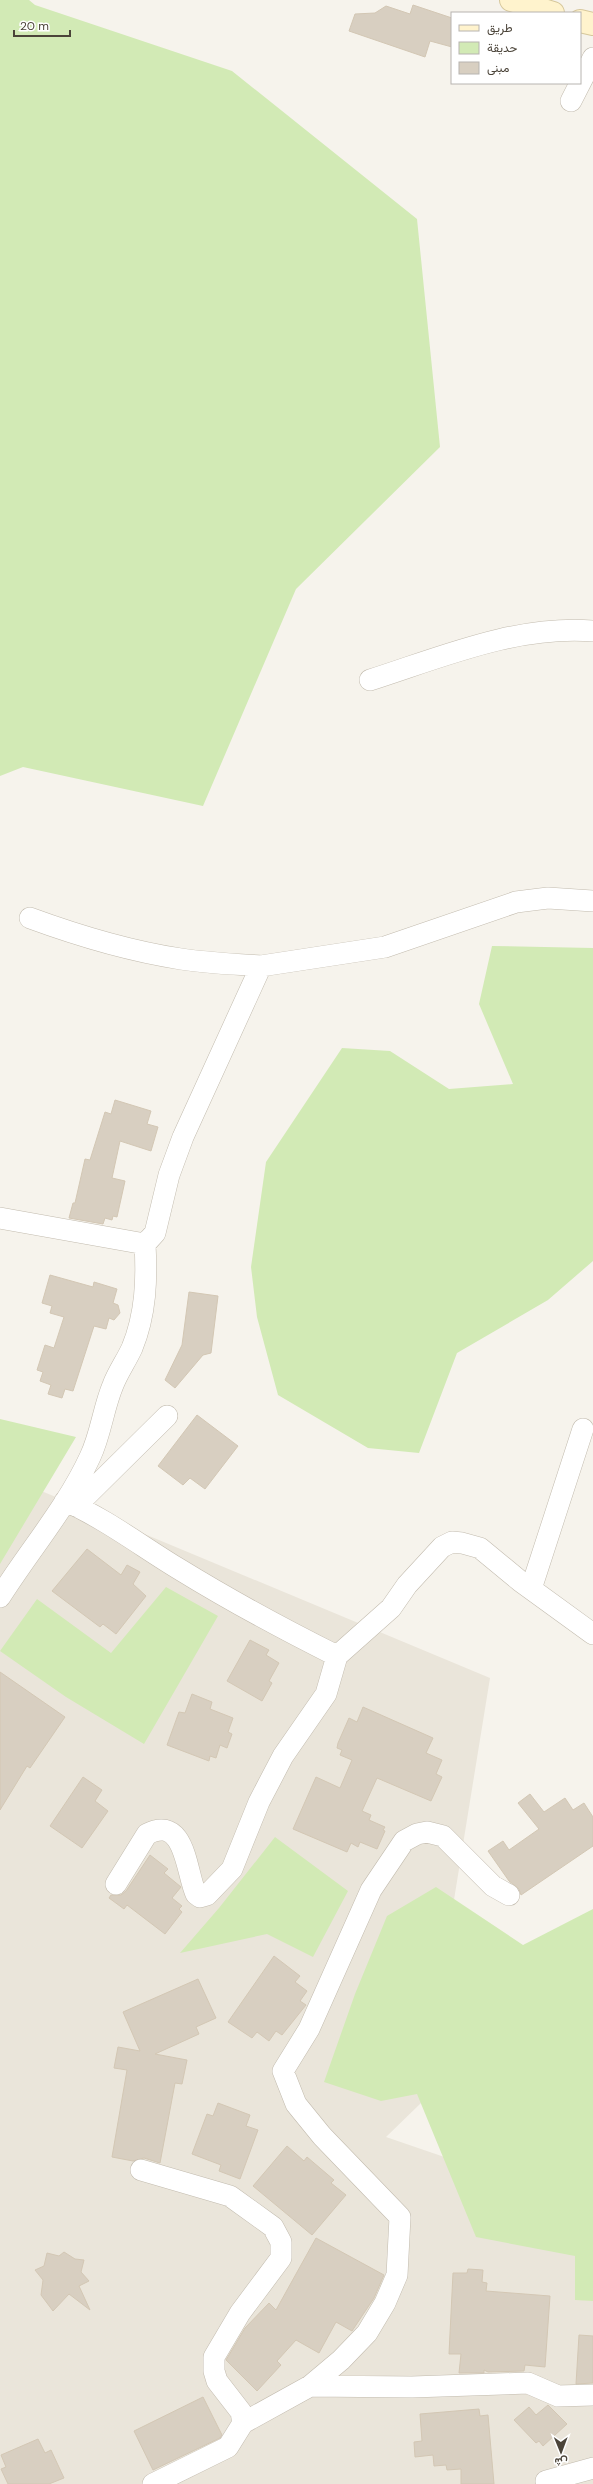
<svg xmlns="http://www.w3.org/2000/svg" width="593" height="2484" font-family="'DM Sans',Vazirmatn,sans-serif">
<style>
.residential{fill:#eae5da}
.green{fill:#d2eab5}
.building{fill:#d8cfc1;stroke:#d3c7b4}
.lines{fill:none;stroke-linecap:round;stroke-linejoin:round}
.street-casing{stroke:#c2bbae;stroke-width:22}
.secondary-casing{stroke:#d6c79b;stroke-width:24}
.street{stroke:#fff;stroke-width:21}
.secondary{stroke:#fff3cd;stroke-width:22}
</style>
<rect width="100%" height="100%" fill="#f6f3ec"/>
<path class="residential" d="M 27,1485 L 490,1678 L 421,2103 L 386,2137 L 593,2208 L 593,2484 L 0,2484 L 0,1529 Z"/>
<path class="green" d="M 0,0 L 29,0 L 35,5 L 232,71 L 417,219 L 440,447 L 296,589 L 203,806 L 23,767 L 0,776 Z
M 492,946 L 593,948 L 593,1261 L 548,1300 L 457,1353 L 419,1453 L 368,1448 L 278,1395 L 257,1317 L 251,1267 L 266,1162 L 342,1048 L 390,1051 L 449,1089 L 513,1084 L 479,1004 Z
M 0,1419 L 76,1437 L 0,1564 Z
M 166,1587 L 218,1616 L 144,1744 L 66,1697 L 0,1651 L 37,1599 L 111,1653 Z
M 275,1837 L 348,1891 L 313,1957 L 267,1934 L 180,1953 L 219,1908 Z
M 436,1887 L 523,1945 L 593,1909 L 593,2301 L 575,2300 L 575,2256 L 476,2237 L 417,2094 L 381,2101 L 324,2082 L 355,1994 L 387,1916 Z"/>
<path class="building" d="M 413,5 L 452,18 L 452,47 L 430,41 L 425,57 L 349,31 L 355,14 L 375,13 L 386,6 L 410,14 Z
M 115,1100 L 151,1111 L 147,1124 L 158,1127 L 151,1151 L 120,1141 L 112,1178 L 125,1181 L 117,1217 L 113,1216 L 112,1220 L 105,1218 L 103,1224 L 69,1218 L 73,1203 L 75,1203 L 85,1159 L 90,1160 L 105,1112 L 111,1114 Z
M 50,1275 L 93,1287 L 94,1282 L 117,1289 L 113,1303 L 118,1305 L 120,1313 L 114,1320 L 109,1318 L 106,1329 L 94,1326 L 73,1391 L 65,1389 L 62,1398 L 48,1394 L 51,1385 L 40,1381 L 43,1372 L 37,1370 L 45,1345 L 54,1348 L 64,1317 L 50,1313 L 52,1306 L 42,1303 Z
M 189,1292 L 218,1296 L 211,1353 L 203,1355 L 175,1388 L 165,1380 L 182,1345 Z
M 197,1415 L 238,1446 L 205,1489 L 190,1478 L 183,1485 L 158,1466 Z
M 87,1549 L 121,1575 L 127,1565 L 140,1572 L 133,1584 L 146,1596 L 116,1634 L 103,1624 L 100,1627 L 52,1591 Z
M 250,1640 L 269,1650 L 266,1655 L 279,1663 L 269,1681 L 272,1683 L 262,1701 L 227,1681 Z
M 0,1672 L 65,1717 L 30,1768 L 27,1766 L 0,1810 Z
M 192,1694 L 212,1702 L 210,1709 L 233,1718 L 228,1732 L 232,1734 L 227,1748 L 220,1745 L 216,1758 L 210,1756 L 209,1761 L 167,1745 L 179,1712 L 185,1713 Z
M 363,1707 L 433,1738 L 426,1753 L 442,1760 L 436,1774 L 442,1777 L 431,1801 L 377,1778 L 362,1811 L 371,1815 L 369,1820 L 385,1827 L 383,1830 L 385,1831 L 377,1849 L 360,1842 L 358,1847 L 351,1843 L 347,1852 L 293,1829 L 316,1777 L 340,1788 L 352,1760 L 340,1755 L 342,1750 L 337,1748 L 338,1743 L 349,1718 L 357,1722 Z
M 83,1777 L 102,1790 L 95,1801 L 108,1811 L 82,1848 L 50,1826 Z
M 530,1794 L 544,1812 L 565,1798 L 573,1810 L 584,1803 L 593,1817 L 593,1846 L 521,1895 L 519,1889 L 509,1881 L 488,1851 L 503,1841 L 509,1850 L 539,1829 L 518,1803 Z
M 150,1855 L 168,1869 L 164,1873 L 181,1887 L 172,1898 L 182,1906 L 179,1909 L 182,1912 L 165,1934 L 127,1905 L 124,1909 L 109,1898 L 111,1895 L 121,1895 L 126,1891 Z
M 274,1956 L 300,1976 L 295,1982 L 307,1991 L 300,2001 L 306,2005 L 282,2035 L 276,2031 L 269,2041 L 257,2032 L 252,2038 L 228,2022 Z
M 198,1979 L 216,2018 L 196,2027 L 199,2034 L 155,2054 L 187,2060 L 182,2084 L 175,2083 L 160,2163 L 144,2158 L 133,2161 L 112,2157 L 127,2070 L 114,2068 L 118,2047 L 140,2051 L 123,2012 Z
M 218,2103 L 250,2115 L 246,2126 L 258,2130 L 240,2179 L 219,2171 L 221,2165 L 192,2154 L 207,2114 L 213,2116 Z
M 287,2146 L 304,2161 L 307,2157 L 334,2180 L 331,2183 L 346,2195 L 312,2235 L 253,2186 Z
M 316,2238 L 384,2275 L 374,2298 L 352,2331 L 336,2322 L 319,2353 L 296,2340 L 277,2361 L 281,2365 L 257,2391 L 226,2360 L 245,2328 L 269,2303 L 276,2310 Z
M 64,2252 L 75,2259 L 84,2260 L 81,2272 L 89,2281 L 79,2286 L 90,2310 L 69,2294 L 53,2311 L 41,2295 L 43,2280 L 35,2270 L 44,2266 L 47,2253 L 59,2256 Z
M 468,2269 L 483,2270 L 482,2282 L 487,2283 L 486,2291 L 550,2296 L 545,2367 L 525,2365 L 524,2371 L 488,2372 L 484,2370 L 484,2373 L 459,2373 L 461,2354 L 449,2354 L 453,2273 L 467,2273 Z
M 579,2335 L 593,2336 L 593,2383 L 576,2384 Z
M 203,2397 L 222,2435 L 220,2438 L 153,2470 L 134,2431 Z
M 548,2405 L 567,2424 L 543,2446 L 539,2441 L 536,2443 L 514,2420 L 529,2407 L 536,2415 Z
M 479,2409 L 480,2416 L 488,2415 L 494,2484 L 461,2484 L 461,2469 L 447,2470 L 446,2465 L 434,2466 L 433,2455 L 415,2457 L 414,2442 L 422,2441 L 420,2414 Z
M 38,2439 L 45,2453 L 51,2450 L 64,2478 L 49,2484 L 8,2484 L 1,2469 L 6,2467 L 1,2455 Z"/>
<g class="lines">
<g class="street-casing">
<path id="street" d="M 571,101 L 593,58
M 370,680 C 442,657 516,625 593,631
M 30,918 C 79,936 129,951 181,959 C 207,963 234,964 261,966
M 0,1218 L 145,1244
M 65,1501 C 106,1519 141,1546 179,1569 C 231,1601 283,1629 337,1656
M 76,1506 L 167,1416
M 531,1589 L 583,1429
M 0,1597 C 29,1551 67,1507 90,1457 C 101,1434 103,1409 113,1385 C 118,1372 126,1361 132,1348 C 146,1314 147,1279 145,1244 L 155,1233 L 169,1175 L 183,1137 L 261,966 L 385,947 L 516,902 L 548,898 L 593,901
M 116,1884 L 147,1834 C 186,1814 186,1873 196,1894 L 200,1897 L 207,1895 L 232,1869 L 259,1802 L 283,1756 L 326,1694 L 337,1656 L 391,1608 L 407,1585 L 442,1547 L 452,1542 L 462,1543 L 480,1548 L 520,1581 L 593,1634
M 141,2170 L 230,2196 L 273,2227 L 281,2242 L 281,2258 L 240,2313 L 214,2357 L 214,2371 L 217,2381 L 241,2412 L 243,2423
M 310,2386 L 412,2387 L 528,2383 L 558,2396 L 593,2395
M 546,2481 L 593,2468
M 153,2484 L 228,2447 L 243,2423 L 310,2386 L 341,2360 L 367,2333 L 385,2303 L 397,2275 L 400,2217 L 322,2136 L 296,2104 L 283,2071 L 309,2029 L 371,1890 L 404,1841 L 417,1834 L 427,1832 L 443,1836 L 493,1886 L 509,1895"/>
</g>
<g class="secondary-casing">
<path id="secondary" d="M 511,0 L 553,13
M 580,21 L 593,24"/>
</g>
<use href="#street" class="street"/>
<use href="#secondary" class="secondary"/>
</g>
<rect x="451" y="12" width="130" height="72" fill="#ffffff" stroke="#b7b4b0"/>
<rect x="459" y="25" width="20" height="6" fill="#fff3cd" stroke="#b7b4b0"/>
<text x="487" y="32" font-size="12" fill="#4b4439">طريق</text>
<rect x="459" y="42" width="20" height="12" fill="#d2eab5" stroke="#b7b4b0"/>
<text x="487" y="52" font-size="12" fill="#4b4439">حديقة</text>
<rect x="459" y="62" width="20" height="12" fill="#d8cfc1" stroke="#b7b4b0"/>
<text x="487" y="72" font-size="12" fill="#4b4439">مبنى</text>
<g transform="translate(561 2452) rotate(179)" stroke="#ffffff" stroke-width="3" paint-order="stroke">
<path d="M0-3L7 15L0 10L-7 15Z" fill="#4b4439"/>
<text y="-6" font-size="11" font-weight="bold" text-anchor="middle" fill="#4b4439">ش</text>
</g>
<path d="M14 30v6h56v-6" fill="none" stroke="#4b4439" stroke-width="2"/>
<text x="20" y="30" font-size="12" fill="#4b4439" stroke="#ffffff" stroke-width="3" paint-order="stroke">20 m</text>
</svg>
